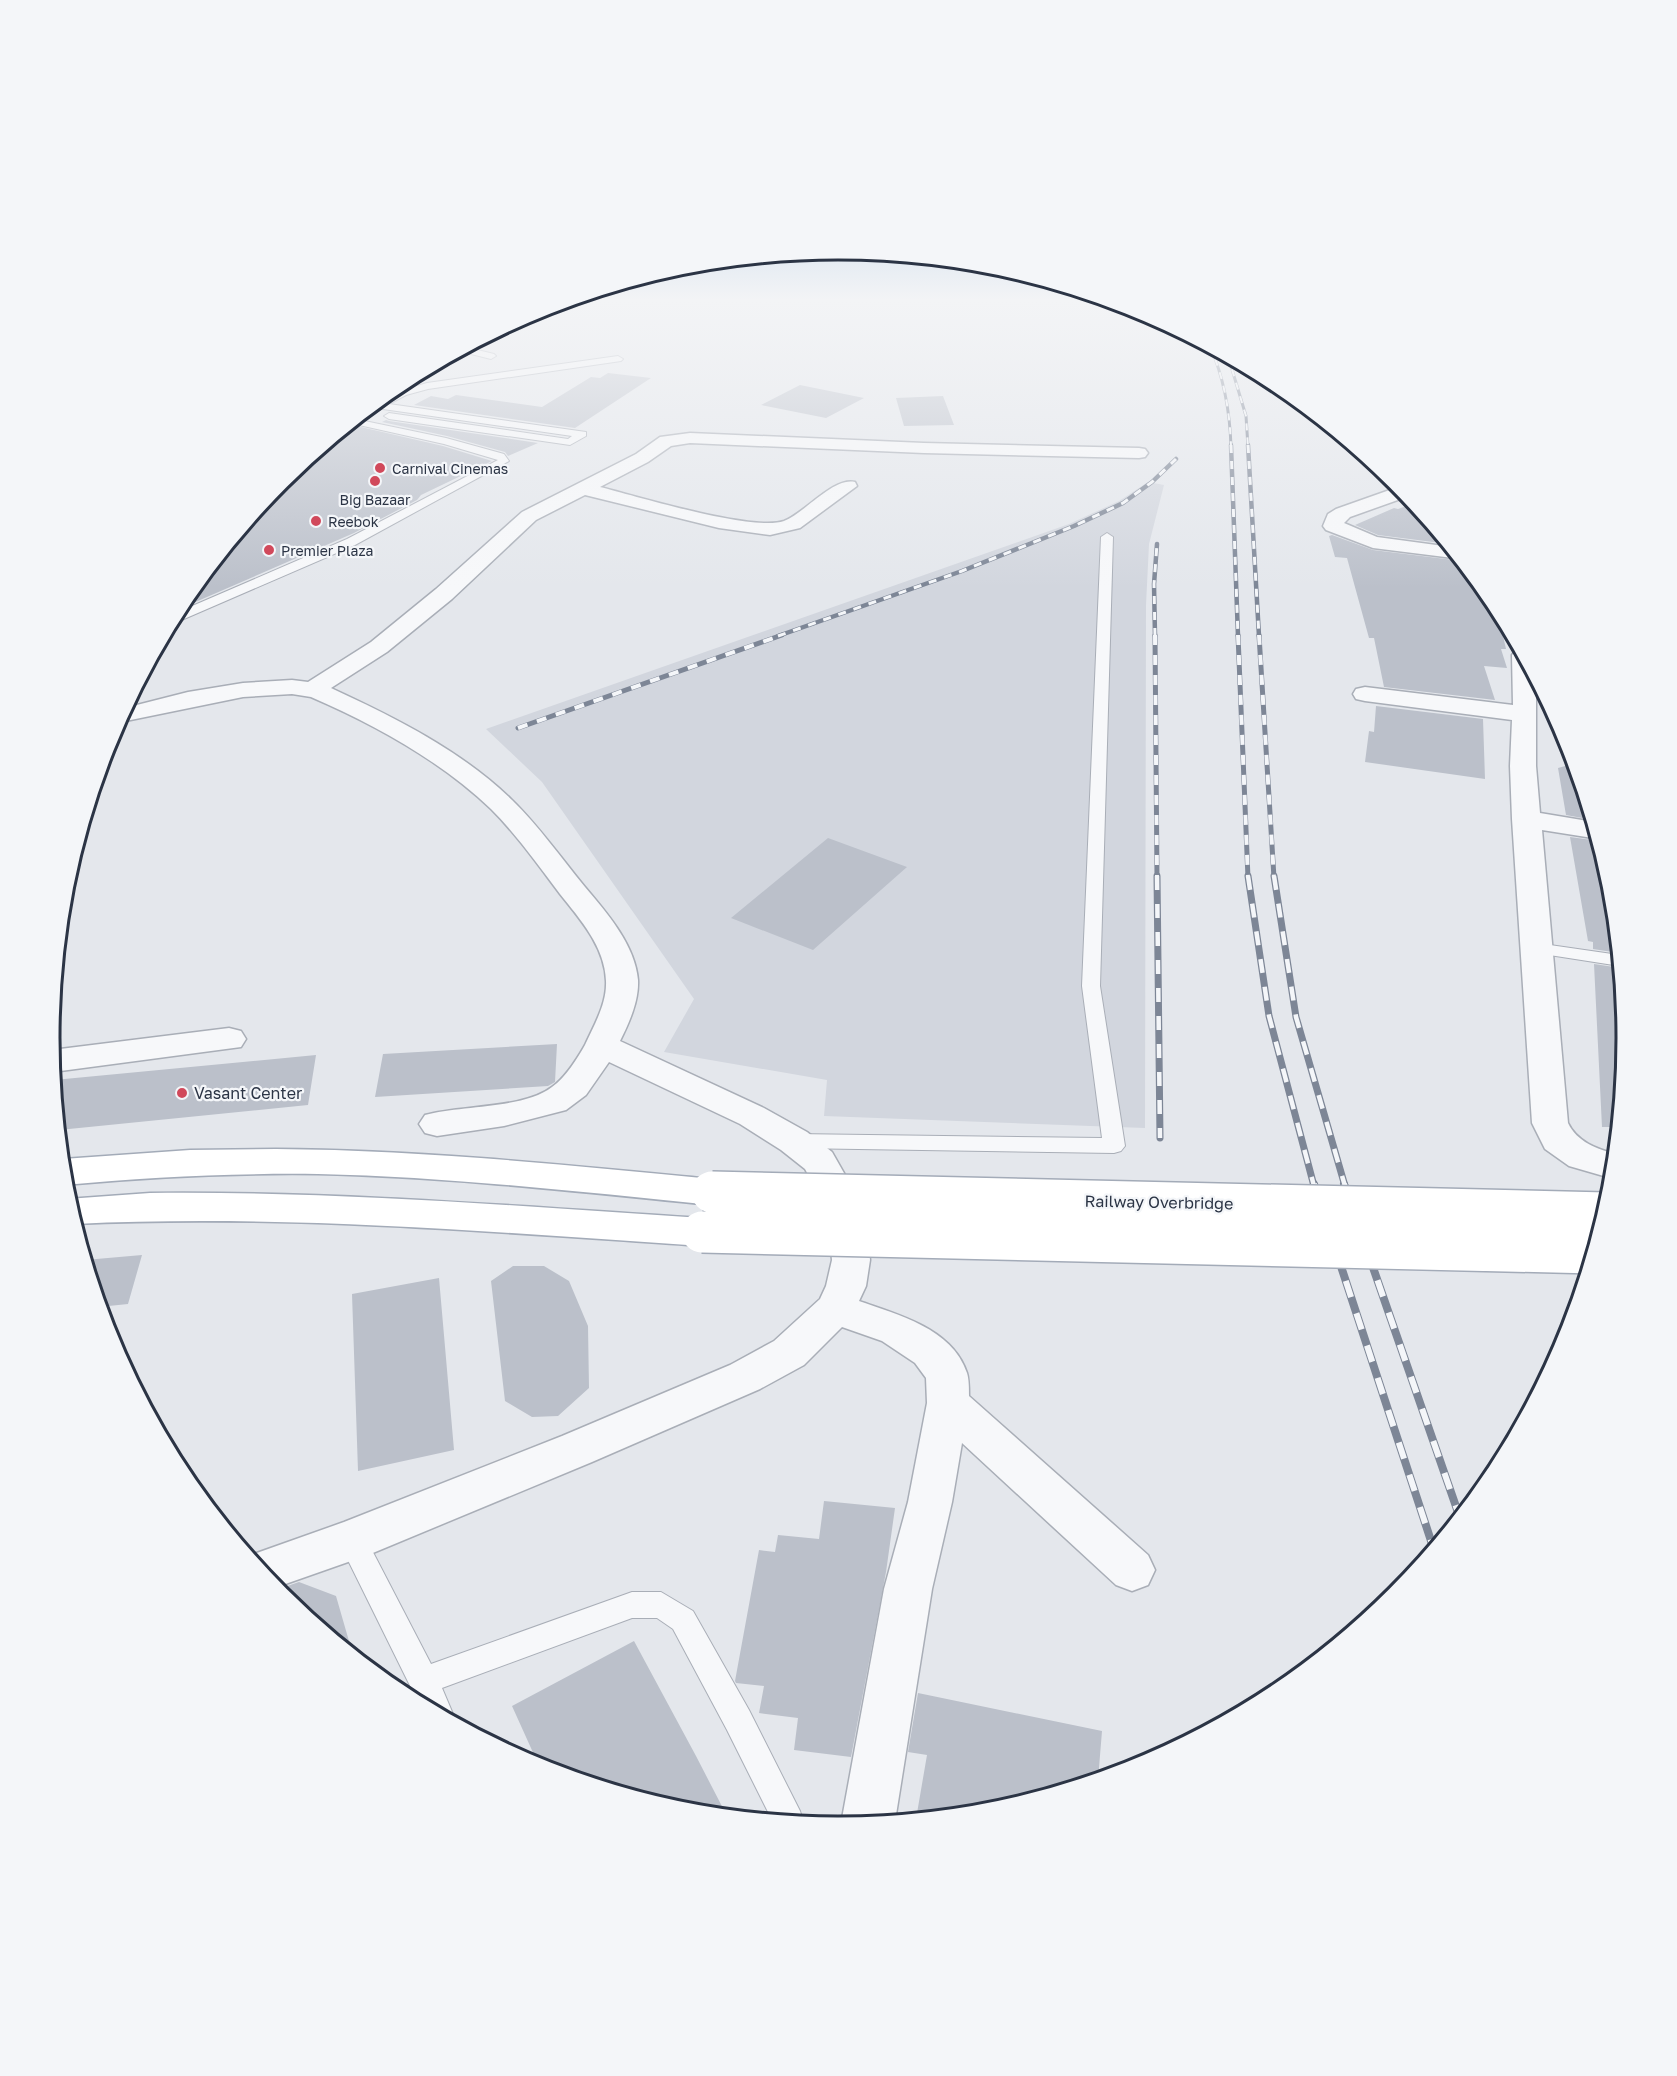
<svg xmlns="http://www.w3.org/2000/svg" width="1677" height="2076" font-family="'Golos Text',sans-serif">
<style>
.built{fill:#d2d6de}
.building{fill:#bbc0ca}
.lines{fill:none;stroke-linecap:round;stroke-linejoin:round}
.service-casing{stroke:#a9aeb7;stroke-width:2}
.minor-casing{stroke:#a9aeb7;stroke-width:3}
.primary-casing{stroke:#a3abb8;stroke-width:3}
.service{fill:#f7f8fa;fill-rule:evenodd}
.minor{fill:#f7f8fa;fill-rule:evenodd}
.primary{fill:#fff;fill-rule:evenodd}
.rail-far4-casing{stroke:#7d8696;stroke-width:3}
.rail-far3-casing{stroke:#7d8696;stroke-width:4.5}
.rail-far2-casing{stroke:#7d8696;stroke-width:5}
.rail-far1-casing{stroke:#7d8696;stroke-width:7}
.rail-casing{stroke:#7d8696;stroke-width:8}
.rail-far4{stroke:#f4f6f9;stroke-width:2;stroke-dasharray:7;stroke-linecap:butt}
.rail-far3{stroke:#f4f6f9;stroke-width:3;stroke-dasharray:8;stroke-linecap:butt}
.rail-far2{stroke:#f4f6f9;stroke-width:4;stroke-dasharray:10;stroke-linecap:butt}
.rail-far1{stroke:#f4f6f9;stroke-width:4.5;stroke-dasharray:14;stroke-linecap:butt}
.rail{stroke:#f4f6f9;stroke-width:6;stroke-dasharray:17;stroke-linecap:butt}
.primary-bridge-casing{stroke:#a3abb8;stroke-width:44;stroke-linecap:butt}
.primary-bridge{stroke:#fff;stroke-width:41}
.poi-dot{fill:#d1495b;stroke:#f4f6f9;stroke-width:2}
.labels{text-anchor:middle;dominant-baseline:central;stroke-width:4.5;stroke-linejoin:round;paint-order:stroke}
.far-poi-label{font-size:14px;fill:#2b3445;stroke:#f4f6f9;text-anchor:start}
.poi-label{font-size:16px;fill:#2b3445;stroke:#f4f6f9;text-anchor:start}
.street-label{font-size:16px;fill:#2b3445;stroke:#f4f6f9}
.rim{fill:none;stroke:#2b3445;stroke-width:3}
</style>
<rect width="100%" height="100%" fill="#e4e7ec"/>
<path class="built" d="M 1148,482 L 1164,485 L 1149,544 L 1146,605 L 1145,1128 L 824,1116 L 827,1080 L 664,1052 L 694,999 L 542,782 L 486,729 L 1069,524 L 1119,501 Z"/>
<path class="building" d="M 608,373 L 651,378 L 575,428 L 414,405 L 431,396 L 448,399 L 456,395 L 542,407 L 591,377 L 600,378 Z
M 800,385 L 864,398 L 826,418 L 761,405 Z
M 943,396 L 954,425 L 904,426 L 896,398 Z
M 386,420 L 389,421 L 538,443 L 508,456 L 505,452 L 447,436 L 382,422 Z
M 348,424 L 443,446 L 492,461 L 421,495 L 417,500 L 354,533 L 177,610 L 183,599 L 281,480 Z
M 1415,503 L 1449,544 L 1378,535 L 1355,525 L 1394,508 L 1398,509 Z
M 1332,535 L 1373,550 L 1462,561 L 1495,601 L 1506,649 L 1501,649 L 1507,668 L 1484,666 L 1495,700 L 1384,687 L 1374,638 L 1369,638 L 1347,558 L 1335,557 L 1329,536 Z
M 1376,706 L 1483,719 L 1485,779 L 1365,762 L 1369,731 L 1374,732 Z
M 1576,763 L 1585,794 L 1593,820 L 1566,815 L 1558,768 Z
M 1570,837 L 1599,841 L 1612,884 L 1619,953 L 1593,949 L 1593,942 L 1588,941 Z
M 828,838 L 907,867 L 813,950 L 731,918 Z
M 1594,964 L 1621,968 L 1628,1038 L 1619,1127 L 1602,1127 Z
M 557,1044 L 555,1082 L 548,1086 L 375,1097 L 383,1054 Z
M 316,1055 L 308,1105 L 59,1130 L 54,1080 Z
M 142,1255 L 128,1304 L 99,1307 L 85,1260 Z
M 513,1266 L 544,1266 L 569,1281 L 588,1326 L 589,1388 L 558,1416 L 532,1417 L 505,1401 L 491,1281 Z
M 439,1278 L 454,1450 L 358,1471 L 352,1294 Z
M 824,1501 L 895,1508 L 886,1572 L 851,1757 L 794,1750 L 798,1718 L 759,1713 L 764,1686 L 736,1683 L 735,1681 L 759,1550 L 775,1552 L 778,1535 L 819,1539 Z
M 299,1582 L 336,1596 L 353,1655 L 276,1590 Z
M 634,1641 L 696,1756 L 727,1816 L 684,1812 L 540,1768 L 512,1706 Z
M 918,1693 L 1102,1731 L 1098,1780 L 992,1812 L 916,1819 L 927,1755 L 908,1752 Z"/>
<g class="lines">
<g class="service-casing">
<path id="service" d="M 465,347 L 494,354 L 496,356 L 491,359 L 459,351 Z
M 618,356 L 623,359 L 621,361 L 428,389 L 406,395 L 389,404 L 586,432 L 586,436 L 570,445 L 389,419 L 384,416 L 389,413 L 568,439 L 572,436 L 369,407 L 400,391 L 427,383 Z
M 355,419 L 446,438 L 504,454 L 509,461 L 355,545 L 177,622 L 170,623 L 176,613 L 347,539 L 498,460 L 444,444 L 350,423 Z
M 1107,533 L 1113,537 L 1100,986 L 1125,1146 L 1121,1151 L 1114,1153 L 794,1148 L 787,1146 L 783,1141 L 787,1136 L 794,1134 L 1102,1138 L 1082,986 L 1101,537 Z
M 1536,943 L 1619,955 L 1620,966 L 1530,952 L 1527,948 L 1530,944 Z
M 352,1528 L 362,1531 L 431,1664 L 632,1592 L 661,1592 L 693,1611 L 749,1710 L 800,1811 L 804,1824 L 772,1820 L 727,1730 L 673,1629 L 657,1618 L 632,1618 L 442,1688 L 453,1714 L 450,1721 L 419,1704 L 338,1540 L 342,1531 Z"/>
</g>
<g class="minor-casing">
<path id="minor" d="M 690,433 L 924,443 L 1139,448 L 1145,449 L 1148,453 L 1145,457 L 1139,458 L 924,453 L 690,443 L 671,446 L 648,462 L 600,487 C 636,496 753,532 784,521 C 805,513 833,477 855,482 L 857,486 L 800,528 L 770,535 L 719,528 L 585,495 L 536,520 L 452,599 L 387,652 L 331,688 C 394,717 462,751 512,800 C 539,826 561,858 585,887 C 607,913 635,945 638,980 C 639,1001 629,1023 620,1041 L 764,1108 L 807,1132 L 832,1152 L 865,1210 L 870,1260 L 866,1286 L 859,1301 C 898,1315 952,1328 967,1373 C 969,1379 969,1389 969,1396 L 1148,1555 L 1155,1570 L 1148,1585 L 1132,1591 L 1116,1585 L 962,1443 L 952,1502 L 932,1589 L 895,1821 L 842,1827 L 841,1824 L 884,1589 L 908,1502 L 927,1403 L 926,1378 L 915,1363 L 882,1341 L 842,1327 L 804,1365 L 760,1389 L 592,1462 L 368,1555 L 274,1588 L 248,1556 L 344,1522 L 562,1436 L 730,1365 L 774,1341 L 820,1299 L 826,1286 L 832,1260 L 827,1210 L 805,1169 L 781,1150 L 740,1124 L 609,1062 L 586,1095 L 566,1110 L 504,1126 L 437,1136 L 425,1133 L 419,1124 L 425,1115 C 460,1105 524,1109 552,1087 C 566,1077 577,1059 585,1045 C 594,1025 607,1004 606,981 C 605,947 580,919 560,894 C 538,865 517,835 491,809 C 442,762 374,724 311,697 L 292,694 L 243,697 L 116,723 L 125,708 L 188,692 L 243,683 L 292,680 L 308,682 L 371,642 L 436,589 L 522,512 L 636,454 L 660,437 Z
M 1401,486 L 1409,496 L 1350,517 L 1344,523 L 1377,537 L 1451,547 L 1461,559 L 1373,548 L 1326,530 L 1323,526 L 1328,514 L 1336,509 Z
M 1521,649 L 1536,678 L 1536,766 L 1540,813 L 1594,822 L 1599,839 L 1542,830 L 1568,1123 C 1577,1142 1597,1149 1616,1154 L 1614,1179 L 1569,1166 L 1545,1149 L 1532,1123 L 1512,819 L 1510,766 L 1512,720 L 1365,701 L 1356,699 L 1353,694 L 1356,689 L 1365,687 L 1513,705 L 1512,655 L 1516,650 Z
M 229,1028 L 241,1031 L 246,1039 L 241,1047 L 53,1072 L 52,1050 Z"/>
</g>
<g class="primary-casing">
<path id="primary" d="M 276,1149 C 422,1150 567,1165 712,1179 L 725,1183 L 730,1192 L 725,1201 L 712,1205 C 581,1192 450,1177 318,1174 C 233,1173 148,1177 64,1185 L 63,1159 L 190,1150 Z
M 150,1193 C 334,1191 518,1206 702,1218 L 715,1222 L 721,1232 L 715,1242 L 702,1246 C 493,1232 284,1214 75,1224 L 67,1199 Z"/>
</g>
<use href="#service" class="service"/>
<use href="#minor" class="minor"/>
<use href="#primary" class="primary"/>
<g class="rail-far4-casing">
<path id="rail-far4" d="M 1210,346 C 1224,378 1230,412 1231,447
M 1228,356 L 1246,416 L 1248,447"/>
</g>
<g class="rail-far3-casing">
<path id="rail-far3" d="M 1231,445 L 1238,636
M 1248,445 L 1259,636
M 778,636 L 962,571 L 1074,526 L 1123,503 L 1152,482 L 1176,459
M 1155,636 L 1154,584 L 1157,544"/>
</g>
<g class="rail-far2-casing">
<path id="rail-far2" d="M 1155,635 L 1157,878
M 1238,635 L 1248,878
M 1259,635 L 1274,878
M 518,728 L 782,635"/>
</g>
<g class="rail-far1-casing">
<path id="rail-far1" d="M 1157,876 L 1160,1138
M 1248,876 L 1269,1016 L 1314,1186
M 1274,876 L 1296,1017 L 1345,1186"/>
</g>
<g class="rail-casing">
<path id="rail" d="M 1314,1184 L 1434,1550
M 1344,1184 L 1460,1518"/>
</g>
<use href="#rail-far4" class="rail-far4"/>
<use href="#rail-far3" class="rail-far3"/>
<use href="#rail-far2" class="rail-far2"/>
<use href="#rail-far1" class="rail-far1"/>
<use href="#rail" class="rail"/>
<g class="primary-bridge-casing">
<path id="primary-bridge" d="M 712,1192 L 1606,1213
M 702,1232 L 1594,1253"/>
</g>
<use href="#primary-bridge" class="primary-bridge"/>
</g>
<linearGradient id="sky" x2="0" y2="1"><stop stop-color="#8bb4dd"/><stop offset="0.51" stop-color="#f3f4f6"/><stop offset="1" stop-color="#f3f4f6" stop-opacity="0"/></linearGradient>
<rect width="1677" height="588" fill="url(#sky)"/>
<g class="poi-dot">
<circle cx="380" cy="468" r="6"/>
<circle cx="375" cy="481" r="6"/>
<circle cx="316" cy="521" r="6"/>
<circle cx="269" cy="550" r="6"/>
<circle cx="182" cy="1093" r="6"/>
</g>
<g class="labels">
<g class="far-poi-label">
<text x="392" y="468">Carnival Cinemas</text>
<text x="375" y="499" text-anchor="middle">Big Bazaar</text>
<text x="328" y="521">Reebok</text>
<text x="281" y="550">Premier Plaza</text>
</g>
<g class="poi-label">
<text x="194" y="1093">Vasant Center</text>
</g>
<g class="street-label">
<text transform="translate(1159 1202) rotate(1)">Railway Overbridge</text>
</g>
</g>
<path d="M0 0H1677V2076H0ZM60 1038a778 778 0 1 1 1556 0a778 778 0 1 1-1556 0Z" fill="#f4f6f9" fill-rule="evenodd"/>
<path class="rim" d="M60 1038a778 778 0 1 1 1556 0a778 778 0 1 1-1556 0Z"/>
</svg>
